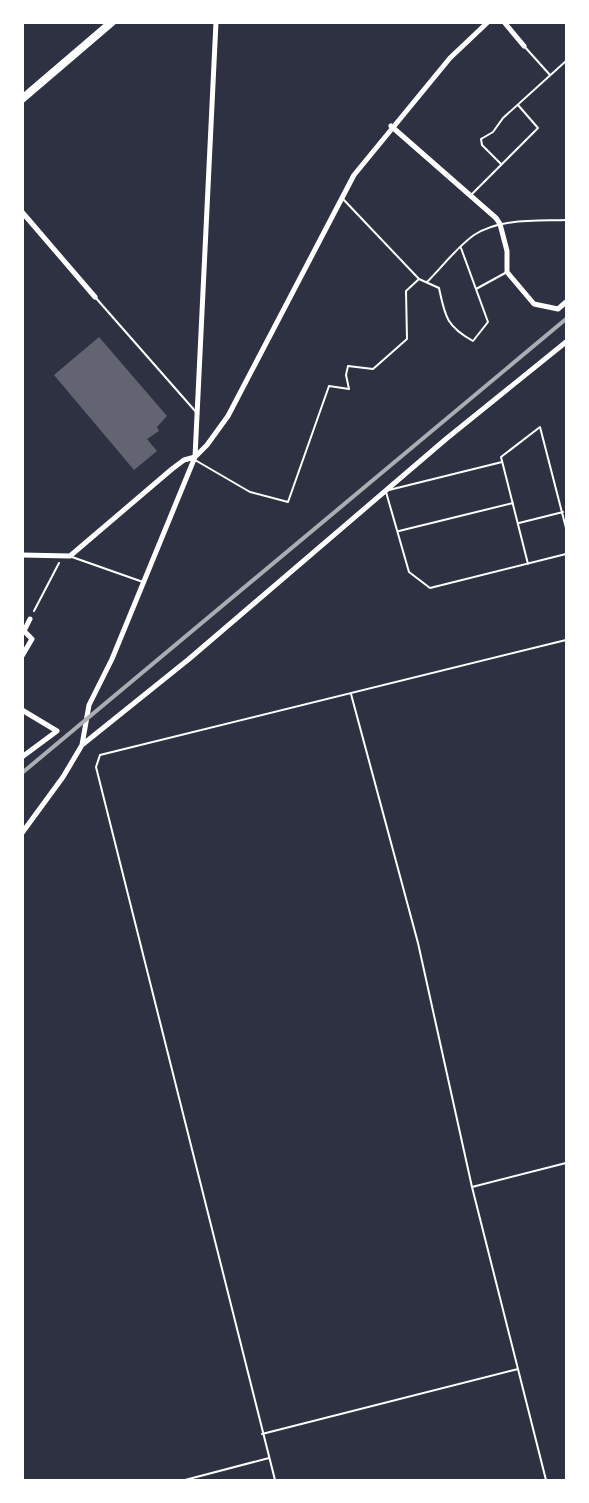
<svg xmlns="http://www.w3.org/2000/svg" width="589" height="1503" font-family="Lato,sans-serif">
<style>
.building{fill:#626471}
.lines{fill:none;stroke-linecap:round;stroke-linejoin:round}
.path{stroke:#fff;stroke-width:2}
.service{stroke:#fff;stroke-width:2}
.minor{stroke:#fff;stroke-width:5}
.primary{stroke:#fff;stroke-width:8}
.rail{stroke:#abadb3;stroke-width:4}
</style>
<rect width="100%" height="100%" fill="#2d3142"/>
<path class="building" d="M 99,337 L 167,416 L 157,427 L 159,431 L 147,439 L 157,451 L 134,470 L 54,375 Z"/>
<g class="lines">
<path class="path" d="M 34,611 L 59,563"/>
<path class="service" d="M 524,46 L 550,75
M 501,164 L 482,145 L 481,139 L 493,132 L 503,118 L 566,61
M 472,194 L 538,128 L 518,105
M 343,199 L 419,279 L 439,288 C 445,316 446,326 473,341 L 488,322 L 461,248
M 427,282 C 442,267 457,247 474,235 C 501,218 536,221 566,220
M 476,289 L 507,272
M 95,297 L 196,412
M 195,460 L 250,492 L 288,502 L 329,386 L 349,389 L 346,375 L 348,366 L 373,369 L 407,339 L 406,291 L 419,279
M 389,490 L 502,462
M 386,492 L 409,572 L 430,588 L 566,554
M 519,523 L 563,512
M 399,531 L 513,503
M 72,557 L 143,582
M 528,564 L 501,457 L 540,427 L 566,528
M 351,694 L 418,943 L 472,1187 L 546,1480
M 472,1187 L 566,1163
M 262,1434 L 518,1369
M 185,1480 L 269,1458
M 275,1480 L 96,767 L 100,755 L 566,640"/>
<path class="minor" d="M 504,22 L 524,46
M 391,126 L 496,218 L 500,224 L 507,251 L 507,272 L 534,304 L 558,309 L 566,302
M 22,212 L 95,297
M 195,457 L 216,22
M 22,555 L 70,556 L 172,469 L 184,460 L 195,457
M 22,656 L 32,639 L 24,631 L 30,619
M 22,710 L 57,731 L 22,757
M 82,745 L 89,705 L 112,659 L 195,457 L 207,445 L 228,416 L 354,175 L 450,58 L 488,22
M 22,833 L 63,777 L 82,745 L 189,659 L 446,439 L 566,342"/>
<path class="primary" d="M 22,99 L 112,22"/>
<path class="rail" d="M 22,773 L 566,319"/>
</g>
<rect width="589" height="1503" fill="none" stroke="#ffffff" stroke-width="48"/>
</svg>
